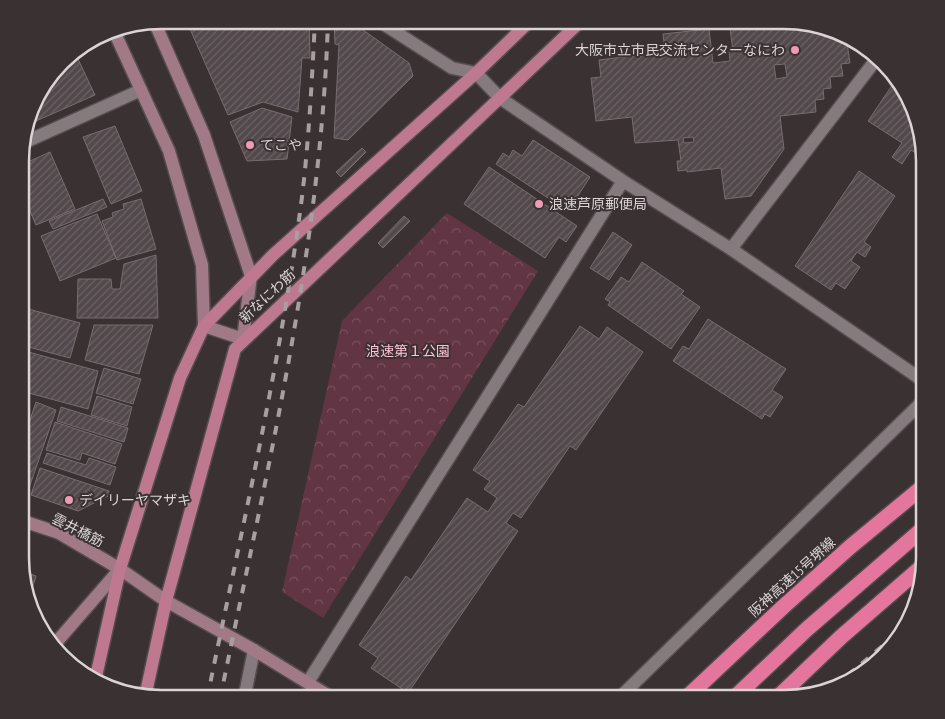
<svg xmlns="http://www.w3.org/2000/svg" width="945" height="719" font-family="'PT Sans Narrow','Noto Sans JP',sans-serif">
<style>
.park{fill:url(#park-crowns)}
.building{fill:url(#building-hatch);stroke:#776c6f;fill-rule:evenodd}
.lines{fill:none;stroke-linecap:round;stroke-linejoin:round}
.street-casing{stroke:#554d4f;stroke-width:15}
.secondary-casing{stroke:#554d4f;stroke-width:15}
.primary-casing{stroke:#554d4f;stroke-width:15}
.highway-casing{stroke:#554d4f;stroke-width:18}
.street{stroke:#857a7d;stroke-width:12}
.secondary{stroke:#a27987;stroke-width:12}
.primary{stroke:#be7890;stroke-width:12}
.highway{stroke:#e4769d;stroke-width:15}
.rail{stroke:#a7a0a2;stroke-width:4;stroke-dasharray:9 9;stroke-linecap:butt}
.poi-dot{fill:#f09ab6;stroke:#3a3133;stroke-width:2}
.labels{text-anchor:middle;dominant-baseline:central;stroke-width:4;stroke-linejoin:round;paint-order:stroke}
.poi-label{font-size:14px;fill:#dad4d6;stroke:#3a3133;text-anchor:start}
.street-label{font-size:14px;fill:#dad4d6;stroke:#3a3133}
.park-label{font-size:14px;fill:#fec0d3;stroke:#3a3133}
.rim{fill:none;stroke:#dad4d6;stroke-width:2.5}
</style>
<defs>
<pattern id="park-crowns" width="20" height="18" patternUnits="userSpaceOnUse" patternTransform="scale(1.25)"><rect width="20" height="18" fill="#623544"/><path d="M2 6a3 3 0 1 1 6 0M12 15a3 3 0 1 1 6 0" fill="none" stroke="#78515e"/></pattern>
<pattern id="building-hatch" width="6" height="6" patternUnits="userSpaceOnUse" patternTransform="scale(1.25)"><rect width="6" height="6" fill="#53494c"/><path d="M-1 1l2-2M0 6l6-6M5 7l2-2" fill="none" stroke="#6b6265"/></pattern>
</defs>
<rect width="100%" height="100%" fill="#3a3133"/>
<path class="park" d="M 447,213 L 538,271 L 323,618 L 282,592 L 342,321 Z"/>
<path class="building" d="M 186,20 L 309,20 L 310,58 L 302,58 L 298,112 L 263,102 L 228,115 Z
M 334,20 L 359,20 L 359,27 L 409,63 L 413,76 L 348,140 L 334,138 L 339,45 L 335,44 Z
M 793,20 L 803,23 L 804,29 L 823,27 L 837,30 L 846,36 L 850,63 L 841,64 L 843,76 L 830,77 L 831,88 L 823,89 L 824,99 L 815,100 L 816,112 L 780,116 L 784,149 L 751,196 L 725,199 L 721,168 L 687,172 L 687,170 L 678,171 L 677,161 L 681,161 L 678,140 L 635,143 L 632,117 L 596,121 L 591,78 L 601,77 L 599,60 L 665,52 L 663,34 L 709,29 L 713,63 L 730,61 L 729,51 L 733,51 L 729,21 ZM 785,64 L 787,77 L 776,79 L 774,65 ZM 693,137 L 694,142 L 684,143 L 683,138 Z
M 77,57 L 95,95 L 27,125 L 39,91 L 60,65 Z
M 893,84 L 911,99 L 925,161 L 925,176 L 916,170 L 924,158 L 911,150 L 902,164 L 892,157 L 902,143 L 868,121 Z
M 262,108 L 292,117 L 287,159 L 247,161 L 230,122 Z
M 115,126 L 142,191 L 111,204 L 83,137 Z
M 533,140 L 590,177 L 568,211 L 496,164 L 503,153 L 509,157 L 513,150 L 522,156 Z
M 362,148 L 366,152 L 341,177 L 336,172 Z
M 50,152 L 75,209 L 36,225 L 21,190 L 21,165 Z
M 489,167 L 577,226 L 566,242 L 559,237 L 545,258 L 464,204 Z
M 859,171 L 895,196 L 864,242 L 871,247 L 865,257 L 857,252 L 851,261 L 860,267 L 845,289 L 836,283 L 831,290 L 795,266 Z
M 103,199 L 107,207 L 53,229 L 49,221 Z
M 141,199 L 156,249 L 117,260 L 102,221 L 113,217 L 112,213 L 124,209 L 123,204 Z
M 97,214 L 116,258 L 60,281 L 41,236 Z
M 404,216 L 410,221 L 383,248 L 378,243 Z
M 613,232 L 632,245 L 609,280 L 590,268 Z
M 156,255 L 158,318 L 77,318 L 78,279 L 111,279 L 112,289 L 120,289 L 124,264 Z
M 642,262 L 684,291 L 681,294 L 700,307 L 671,349 L 608,305 L 610,302 L 605,299 L 621,277 L 629,282 Z
M 21,307 L 80,323 L 70,358 L 21,345 Z
M 708,319 L 786,369 L 772,390 L 783,397 L 770,417 L 765,414 L 762,419 L 673,361 L 683,346 L 689,349 Z
M 94,325 L 153,325 L 139,374 L 85,360 Z
M 580,326 L 599,339 L 607,327 L 643,352 L 576,450 L 570,446 L 521,518 L 513,513 L 506,523 L 518,531 L 408,693 L 371,668 L 378,658 L 359,645 L 406,576 L 411,580 L 467,498 L 488,512 L 497,498 L 484,489 L 490,481 L 473,470 L 518,404 L 524,407 Z
M 21,350 L 98,371 L 88,409 L 21,391 Z
M 104,368 L 141,379 L 133,404 L 96,393 Z
M 97,396 L 132,407 L 127,426 L 91,415 Z
M 36,402 L 56,410 L 28,491 L 20,488 L 21,447 Z
M 21,406 L 25,408 L 21,421 Z
M 61,407 L 128,428 L 124,442 L 57,421 Z
M 55,422 L 122,444 L 115,464 L 82,453 L 80,460 L 46,450 Z
M 47,453 L 86,465 L 89,458 L 116,467 L 110,485 L 43,463 Z
M 40,468 L 109,491 L 108,496 L 78,511 L 31,495 Z
M 20,557 L 29,560 L 25,572 L 36,576 L 29,599 L 20,567 Z"/>
<g class="lines">
<g class="street-casing">
<path id="street" d="M 377,20 L 452,68 L 476,73 L 500,98 L 623,181 L 731,249 L 925,382
M 21,144 L 141,90
M 731,249 L 878,57
M 308,682 L 623,181
M 244,699 L 254,650
M 618,699 L 925,399"/>
</g>
<g class="secondary-casing">
<path id="secondary" d="M 113,29 L 169,151 L 202,265 L 204,326 L 243,339 L 251,276 L 204,135 L 154,21
M 20,520 L 59,533 L 120,569 L 166,601 L 254,650 L 334,699
M 54,645 L 120,569"/>
</g>
<g class="primary-casing">
<path id="primary" d="M 95,681 L 120,569 L 180,378 L 204,326 L 273,255 L 476,73 L 531,20
M 145,697 L 166,601 L 235,349 L 582,20"/>
</g>
<g class="highway-casing">
<path id="highway" d="M 685,699 L 784,606 L 850,547 L 925,485
M 733,699 L 807,629 L 925,527
M 776,699 L 841,637 L 925,564"/>
</g>
<use href="#street" class="street"/>
<use href="#secondary" class="secondary"/>
<use href="#primary" class="primary"/>
<use href="#highway" class="highway"/>
<path class="rail" d="M 834,687 L 905,627
M 207,699 C 241,532 280,366 302,197 C 309,139 312,79 315,20
M 220,699 C 266,474 321,250 328,20"/>
</g>
<g class="poi-dot">
<circle cx="795" cy="50" r="5"/>
<circle cx="250" cy="145" r="5"/>
<circle cx="539" cy="204" r="5"/>
<circle cx="69" cy="500" r="5"/>
</g>
<g class="labels">
<g class="poi-label">
<text x="785" y="50" text-anchor="end">大阪市立市民交流センターなにわ</text>
<text x="260" y="145">てこや</text>
<text x="549" y="204">浪速芦原郵便局</text>
<text x="79" y="500">デイリーヤマザキ</text>
</g>
<g class="street-label">
<text transform="translate(267 296) rotate(-43)">新なにわ筋</text>
<text transform="translate(78 530) rotate(27)">雲井橋筋</text>
<text transform="translate(792 577) rotate(-42)">阪神高速15号堺線</text>
</g>
<g class="park-label">
<text x="408" y="351">浪速第１公園</text>
</g>
</g>
<path d="M0 0H945V719H0ZM161 29H784A132 132 0 0 1 916 161V558A132 132 0 0 1 784 690H161A132 132 0 0 1 29 558V161A132 132 0 0 1 161 29Z" fill="#3a3133" fill-rule="evenodd"/>
<path class="rim" d="M161 29H784A132 132 0 0 1 916 161V558A132 132 0 0 1 784 690H161A132 132 0 0 1 29 558V161A132 132 0 0 1 161 29Z"/>
</svg>
